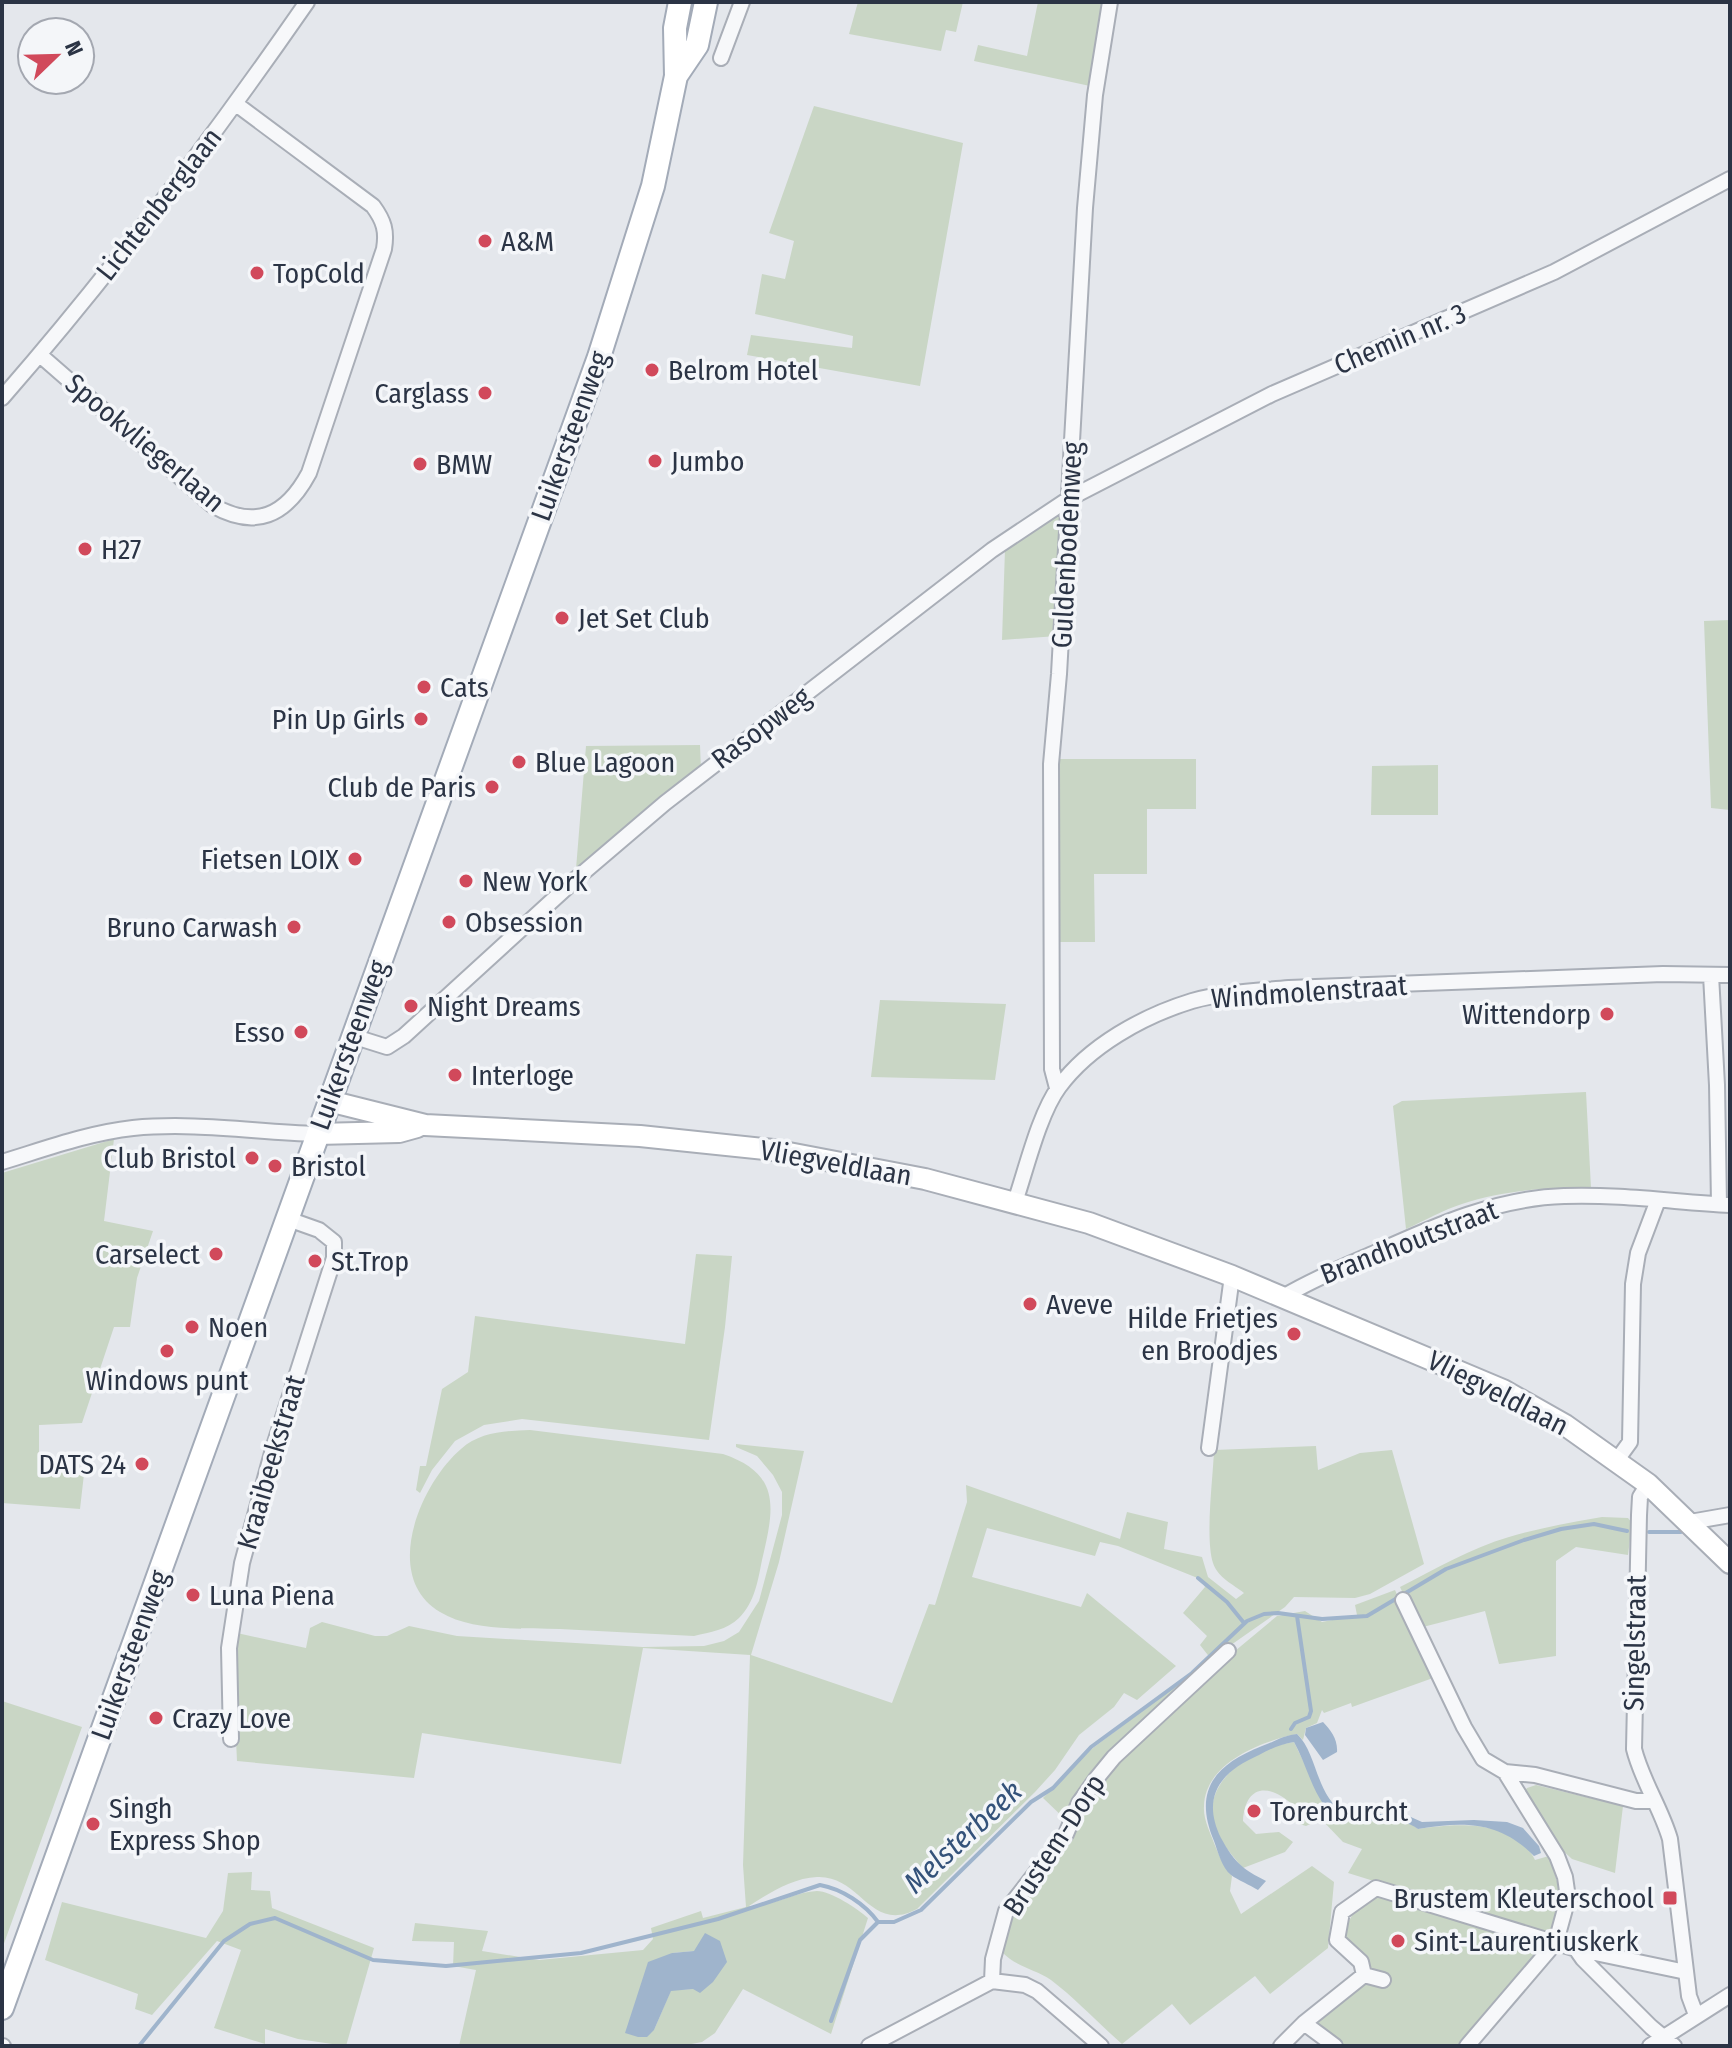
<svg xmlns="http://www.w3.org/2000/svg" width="1732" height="2048" font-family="'Fira Sans Condensed',sans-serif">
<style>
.green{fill:#c9d6c5;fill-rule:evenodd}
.water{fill:#9fb4cc}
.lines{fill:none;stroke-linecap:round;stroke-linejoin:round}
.stream{stroke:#9fb4cc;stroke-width:4}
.street-casing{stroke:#a9aeb7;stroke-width:18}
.secondary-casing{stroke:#a9aeb7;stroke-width:24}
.primary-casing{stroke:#a3abb8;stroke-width:26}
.street{stroke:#f7f8fa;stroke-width:14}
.secondary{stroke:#fff;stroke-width:20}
.primary{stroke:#fff;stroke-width:22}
.poi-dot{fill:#d1495b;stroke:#f4f6f9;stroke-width:3}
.labels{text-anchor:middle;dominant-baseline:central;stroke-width:7;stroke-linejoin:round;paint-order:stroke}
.street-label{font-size:28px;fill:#2b3445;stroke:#f4f6f9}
.poi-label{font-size:28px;fill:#2b3445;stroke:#f4f6f9;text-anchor:start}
.water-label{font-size:30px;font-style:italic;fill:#34527a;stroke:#f4f6f9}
</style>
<rect width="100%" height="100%" fill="#e4e7ec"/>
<path class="green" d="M 858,2 L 963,2 L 956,32 L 946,30 L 941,51 L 849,34 Z
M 1038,2 L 1106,2 L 1090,86 L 974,61 L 978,45 L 1027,56 Z
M 814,106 L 963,143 L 920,386 L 747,355 L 751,335 L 852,348 L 853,336 L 755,314 L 762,274 L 785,279 L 794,241 L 769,233 Z
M 1065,507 L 1057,636 L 1002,640 L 1005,549 Z
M 1730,620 L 1730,810 L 1711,808 L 1704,621 Z
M 700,745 L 701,770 L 612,844 L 576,869 L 586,746 Z
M 1058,759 L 1196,759 L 1196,809 L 1147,809 L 1147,874 L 1094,874 L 1095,942 L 1056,942 Z
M 1438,765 L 1438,815 L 1371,815 L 1372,766 Z
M 880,1000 L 1006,1004 L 995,1080 L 871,1077 Z
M 1586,1092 L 1591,1188 C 1548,1187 1504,1190 1462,1204 C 1443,1210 1424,1221 1406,1229 L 1393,1106 L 1402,1101 Z
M 114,1139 L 104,1221 L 153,1231 L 137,1278 L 130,1327 L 114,1327 L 82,1423 L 39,1425 L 39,1467 L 84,1474 L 80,1509 L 2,1503 L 2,1173 Z
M 696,1254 L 732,1256 L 725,1327 L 709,1440 L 522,1419 L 484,1425 L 455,1441 L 432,1470 L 420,1493 L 416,1490 L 420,1466 L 426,1466 L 442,1389 L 468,1372 L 475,1316 L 685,1344 Z
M 530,1430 L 723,1454 C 782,1474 774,1509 762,1560 C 758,1580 755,1602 739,1618 C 727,1630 710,1632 694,1636 C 649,1634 604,1631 560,1629 C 522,1628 473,1632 440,1612 C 381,1577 420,1484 461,1449 C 480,1432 505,1431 530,1430 Z
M 736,1444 L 804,1451 L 779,1562 L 751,1655 L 892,1703 L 929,1604 L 935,1605 L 967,1502 L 966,1485 L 1120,1539 L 1127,1512 L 1168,1522 L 1164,1549 L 1202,1557 L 1208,1577 L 1236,1599 L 1244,1593 C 1233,1584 1218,1578 1213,1563 C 1205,1537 1213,1479 1214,1450 L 1316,1446 L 1318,1470 L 1360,1453 L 1392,1450 L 1424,1564 L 1370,1594 L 1355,1598 L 1294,1597 L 1285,1607 L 1211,1659 L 1066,1820 L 1043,1798 L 1085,1754 L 1211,1659 L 1200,1645 L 1207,1636 L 1183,1613 L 1205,1587 L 1200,1579 L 1118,1546 L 1100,1542 L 1095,1556 L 987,1528 L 972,1577 L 1081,1607 L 1087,1593 L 1176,1666 L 1137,1700 L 1124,1693 L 1114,1707 L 1079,1735 L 1055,1770 L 1035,1792 L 917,1909 C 870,1934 861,1875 817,1877 C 793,1878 769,1893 749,1906 C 772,1907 794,1892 817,1891 C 831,1891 858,1909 868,1918 L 831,2034 L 743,1989 L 715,2033 L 702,2042 L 681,2046 L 459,2046 L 476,1970 L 453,1966 L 454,1942 L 412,1941 L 415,1923 L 488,1931 L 482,1951 L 539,1960 L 643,1950 L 653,1939 L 651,1928 L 701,1911 L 703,1918 L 746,1907 L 743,1865 L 750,1655 L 643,1648 L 621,1764 L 422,1733 L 414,1778 L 237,1761 L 233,1676 L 237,1633 L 306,1648 L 310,1628 L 322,1622 L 375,1636 L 387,1636 L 409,1626 L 457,1636 L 643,1647 L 704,1646 L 724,1641 L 739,1632 L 759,1601 L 782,1515 L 782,1492 L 773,1475 L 757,1456 L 736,1447 ZM 695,1951 L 693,1989 L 671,1990 L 654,2030 L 672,1953 Z
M 1602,1517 L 1628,1518 L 1632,1523 L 1628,1555 L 1576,1547 L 1556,1561 L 1556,1656 L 1499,1664 L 1485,1611 L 1419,1628 L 1400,1587 C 1435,1569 1471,1548 1509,1537 C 1540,1528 1571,1522 1602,1517 Z
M 1395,1590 L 1433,1678 L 1352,1707 L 1351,1703 L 1324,1713 L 1322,1710 L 1317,1723 L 1306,1728 L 1303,1740 L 1297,1734 C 1262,1741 1205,1763 1204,1806 C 1203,1819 1210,1832 1214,1843 C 1219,1855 1223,1866 1232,1876 L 1230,1891 L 1241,1914 L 1312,1866 L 1334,1882 L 1328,1948 L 1270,1994 L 1255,1976 L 1190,2025 L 1172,2004 L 1122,2044 C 1098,2023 1076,1999 1051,1980 C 1035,1969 1016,1967 1002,1952 L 1013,1911 L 1118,1760 L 1229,1656 L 1277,1616 L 1305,1611 L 1322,1622 L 1357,1615 L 1355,1605 Z
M 2,1701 L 82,1727 L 2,1949 Z
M 1294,1742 L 1307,1769 L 1345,1820 L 1409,1822 L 1418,1829 C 1456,1823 1515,1819 1535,1860 L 1549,1856 L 1562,1897 L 1551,1936 L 1348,1873 L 1362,1849 L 1343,1842 L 1321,1819 L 1306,1826 L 1289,1821 L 1292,1804 C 1267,1782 1245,1786 1243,1821 L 1256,1834 L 1279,1832 L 1293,1842 L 1285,1852 L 1243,1868 C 1232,1855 1216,1838 1213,1820 C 1205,1776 1257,1747 1294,1742 Z
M 1536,1785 L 1623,1806 L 1615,1873 L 1572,1859 L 1561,1849 L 1524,1792 L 1527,1788 Z
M 252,1872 L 251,1890 L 270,1891 L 272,1908 L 374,1948 L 346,2046 L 298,2039 L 265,2029 L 265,2044 L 214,2028 L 241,1950 L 217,1941 L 152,2015 L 135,2009 L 138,1994 L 45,1960 L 62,1902 L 206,1938 L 223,1911 L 228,1873 Z
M 1371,1891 L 1544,1944 L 1458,2046 L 1343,2046 L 1311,2023 L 1374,1971 L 1341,1936 L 1356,1908 Z"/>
<path class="water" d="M 1323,1722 C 1331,1730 1338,1740 1337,1752 L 1323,1760 L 1305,1735 L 1306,1728 Z
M 1297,1734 C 1318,1754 1315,1795 1345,1814 L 1404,1814 L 1422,1822 L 1474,1820 L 1507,1822 L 1523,1828 L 1539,1846 L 1541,1853 L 1534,1856 C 1500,1821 1464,1821 1418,1829 C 1391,1809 1345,1835 1324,1805 C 1311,1787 1305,1762 1294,1742 C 1281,1744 1270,1749 1259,1755 C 1220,1772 1201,1797 1221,1838 C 1227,1849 1234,1860 1244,1868 C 1250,1873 1259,1877 1266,1881 L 1258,1890 C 1250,1885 1238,1880 1231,1875 C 1222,1868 1218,1852 1214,1841 C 1193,1791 1214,1765 1262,1746 C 1274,1742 1284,1735 1297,1734 Z
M 705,1933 L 720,1941 L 727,1962 L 713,1982 L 700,1993 L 693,1989 L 671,1991 L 654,2030 L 647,2037 L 638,2037 L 625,2033 L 648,1962 L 672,1953 L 694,1951 Z"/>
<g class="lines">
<path class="stream" d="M 1649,1532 L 1681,1532
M 1198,1578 L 1227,1602 L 1244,1623
M 1291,1729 L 1295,1723 L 1309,1717 L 1311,1711 L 1297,1616
M 878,1922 L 894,1922 L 921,1910 L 1031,1802 L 1053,1788 L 1091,1747 L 1192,1673 L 1247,1621 L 1264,1614 L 1278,1613 L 1322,1619 L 1367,1616 L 1446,1569 L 1524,1540 L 1561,1529 L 1594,1524 L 1627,1531
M 831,2021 L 860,1940 L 878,1922
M 139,2046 L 224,1941 L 250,1924 L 275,1918 L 373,1960 L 446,1966 L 581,1953 L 718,1919 L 820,1885 C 842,1889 865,1904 878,1922"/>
<g class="street-casing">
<path id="street" d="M 721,58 L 742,2
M 40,355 L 212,505 C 255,530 286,516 309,473 L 384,249 C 387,231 384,221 373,206 L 236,104
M 2,398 C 112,272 212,139 307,2
M 1711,975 L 1717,1085 L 1719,1204
M 352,1036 L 387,1047 L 404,1036 L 577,878 L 665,803 L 992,550 L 1070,498 L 1272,394 L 1554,272 L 1730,179
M 1057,1088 L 1052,1069 L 1051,764 L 1059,674 L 1085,208 L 1095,95 L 1110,2
M 2,1162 C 45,1149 88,1133 133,1128 C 195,1122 255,1132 317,1134
M 1015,1202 C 1026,1170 1039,1114 1059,1087 C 1089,1046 1143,1016 1192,1001 C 1223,992 1257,991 1289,988 L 1663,974 L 1730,975
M 1283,1297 C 1313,1279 1345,1266 1377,1252 C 1437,1225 1497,1198 1564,1196 C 1619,1194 1675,1202 1730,1205
M 1209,1448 L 1232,1276
M 1617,1460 L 1630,1442 L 1633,1284 L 1638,1253 L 1658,1200
M 1648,1484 L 1640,1497 L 1639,1515 L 1634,1749 C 1642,1781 1661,1808 1670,1839 L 1689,1996 L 1696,2015
M 1690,1522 L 1730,1515
M 1403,1600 L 1464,1727 L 1483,1759 L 1505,1772 L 1535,1775 L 1636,1801 L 1654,1801
M 231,1739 L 229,1648 L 242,1563 L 273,1449 L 334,1258 L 334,1242 L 319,1230 L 288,1219
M 1576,1949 L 1583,1959 L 1651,2027 L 1674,2046
M 1364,1975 L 1361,1962 L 1337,1940 L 1342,1912 L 1376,1888 L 1576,1949 L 1686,1972
M 1364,1975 L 1383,1980
M 992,1981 L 993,1959 L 1006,1911 L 1066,1834 L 1079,1803 L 1096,1779 L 1114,1757 L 1228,1651
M 1304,2023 L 1335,2046
M 2,2046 L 3,2046
M 869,2046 L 992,1981 L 1025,1985 L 1037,1991 L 1101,2046
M 1281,2046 L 1304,2023 L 1364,1975
M 1467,2046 L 1556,1942 L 1568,1898 L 1565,1877 L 1557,1856 L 1505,1772
M 1650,2046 L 1730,1995"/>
</g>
<g class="secondary-casing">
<path id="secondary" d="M 329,1101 L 425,1125 L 640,1136 L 773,1150 L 925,1179 L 1089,1223 L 1232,1276 L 1503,1390 L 1565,1425 L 1648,1484 L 1730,1563
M 317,1134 L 399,1132 L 417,1127"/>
</g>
<g class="primary-casing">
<path id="primary" d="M 676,76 L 697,45 L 706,2
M 2,2008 L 599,357 L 653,186 L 676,76 L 675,28 L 680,2"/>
</g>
<use href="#street" class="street"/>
<use href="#secondary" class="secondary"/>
<use href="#primary" class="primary"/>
</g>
<g class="poi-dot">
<circle cx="485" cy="241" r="8"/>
<circle cx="257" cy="273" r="8"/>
<circle cx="652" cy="370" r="8"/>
<circle cx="485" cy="393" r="8"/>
<circle cx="655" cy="461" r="8"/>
<circle cx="420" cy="464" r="8"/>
<circle cx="85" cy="549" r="8"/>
<circle cx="562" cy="618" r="8"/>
<circle cx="424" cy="687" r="8"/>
<circle cx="421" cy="719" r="8"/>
<circle cx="519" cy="762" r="8"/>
<circle cx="492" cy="787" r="8"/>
<circle cx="355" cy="859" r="8"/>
<circle cx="466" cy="881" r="8"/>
<circle cx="449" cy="922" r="8"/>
<circle cx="294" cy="927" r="8"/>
<circle cx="411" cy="1006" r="8"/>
<circle cx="1607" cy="1014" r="8"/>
<circle cx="301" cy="1032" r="8"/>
<circle cx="455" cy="1075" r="8"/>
<circle cx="252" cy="1158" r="8"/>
<circle cx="275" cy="1166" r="8"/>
<circle cx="216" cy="1254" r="8"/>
<circle cx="315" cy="1261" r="8"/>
<circle cx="1030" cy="1304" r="8"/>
<circle cx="192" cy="1327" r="8"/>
<circle cx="1294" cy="1334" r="8"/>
<circle cx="167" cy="1351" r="8"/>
<circle cx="142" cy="1464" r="8"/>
<circle cx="193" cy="1595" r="8"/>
<circle cx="156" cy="1718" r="8"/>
<circle cx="1254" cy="1811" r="8"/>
<circle cx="93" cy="1824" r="8"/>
<rect x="1662" y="1890" width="16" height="16" rx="4"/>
<circle cx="1398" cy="1941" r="8"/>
</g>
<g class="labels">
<g class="street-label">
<text transform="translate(159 204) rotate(-52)">Lichtenberglaan</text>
<text transform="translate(1400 339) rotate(-23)">Chemin nr. 3</text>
<text transform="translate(570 436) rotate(-70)">Luikersteenweg</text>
<text transform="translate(145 443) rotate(40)">Spookvliegerlaan</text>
<text transform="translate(1067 545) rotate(-87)">Guldenbodemweg</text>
<text transform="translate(761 728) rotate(-37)">Rasopweg</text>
<text transform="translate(1309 992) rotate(-4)">Windmolenstraat</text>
<text transform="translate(349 1045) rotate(-70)">Luikersteenweg</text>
<text transform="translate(836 1163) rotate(10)">Vliegveldlaan</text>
<text transform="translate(1409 1242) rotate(-21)">Brandhoutstraat</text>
<text transform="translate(1498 1393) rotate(27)">Vliegveldlaan</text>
<text transform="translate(271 1462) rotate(-74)">Kraaibeekstraat</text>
<text transform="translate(1635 1643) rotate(-89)">Singelstraat</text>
<text transform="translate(130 1655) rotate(-70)">Luikersteenweg</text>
<text transform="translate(1054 1845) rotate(-57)">Brustem-Dorp</text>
</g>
<g class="poi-label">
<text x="501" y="241">A&amp;M</text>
<text x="273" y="273">TopCold</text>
<text x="668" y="370">Belrom Hotel</text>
<text x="469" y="393" text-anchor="end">Carglass</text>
<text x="671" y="461">Jumbo</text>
<text x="436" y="464">BMW</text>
<text x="101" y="549">H27</text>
<text x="578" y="618">Jet Set Club</text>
<text x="440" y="687">Cats</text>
<text x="405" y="719" text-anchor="end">Pin Up Girls</text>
<text x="535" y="762">Blue Lagoon</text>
<text x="476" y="787" text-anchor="end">Club de Paris</text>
<text x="339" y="859" text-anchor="end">Fietsen LOIX</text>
<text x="482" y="881">New York</text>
<text x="465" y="922">Obsession</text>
<text x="278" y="927" text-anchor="end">Bruno Carwash</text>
<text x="427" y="1006">Night Dreams</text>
<text x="1591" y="1014" text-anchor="end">Wittendorp</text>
<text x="285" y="1032" text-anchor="end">Esso</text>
<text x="471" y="1075">Interloge</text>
<text x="236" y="1158" text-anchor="end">Club Bristol</text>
<text x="291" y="1166">Bristol</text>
<text x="200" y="1254" text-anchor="end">Carselect</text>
<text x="331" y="1261">St.Trop</text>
<text x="1046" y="1304">Aveve</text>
<text x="1278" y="1318" text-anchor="end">Hilde Frietjes<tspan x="1278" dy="32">en Broodjes</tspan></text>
<text x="208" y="1327">Noen</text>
<text x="167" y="1380" text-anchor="middle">Windows punt</text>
<text x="126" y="1464" text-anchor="end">DATS 24</text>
<text x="209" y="1595">Luna Piena</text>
<text x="172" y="1718">Crazy Love</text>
<text x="109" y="1808">Singh<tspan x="109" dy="32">Express Shop</tspan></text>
<text x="1270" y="1811">Torenburcht</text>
<text x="1654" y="1898" text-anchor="end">Brustem Kleuterschool</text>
<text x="1414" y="1941">Sint-Laurentiuskerk</text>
</g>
<g class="water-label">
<text transform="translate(963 1837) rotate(-43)">Melsterbeek</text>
</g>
</g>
<rect width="1732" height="2048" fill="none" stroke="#2b3445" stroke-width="8"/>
<g transform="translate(56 56) rotate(67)"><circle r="38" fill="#f4f6f9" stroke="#a4a8b1" stroke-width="2"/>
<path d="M0-6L14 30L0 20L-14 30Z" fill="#d1495b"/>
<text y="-12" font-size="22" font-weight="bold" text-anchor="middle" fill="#2b3445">N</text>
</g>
</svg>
